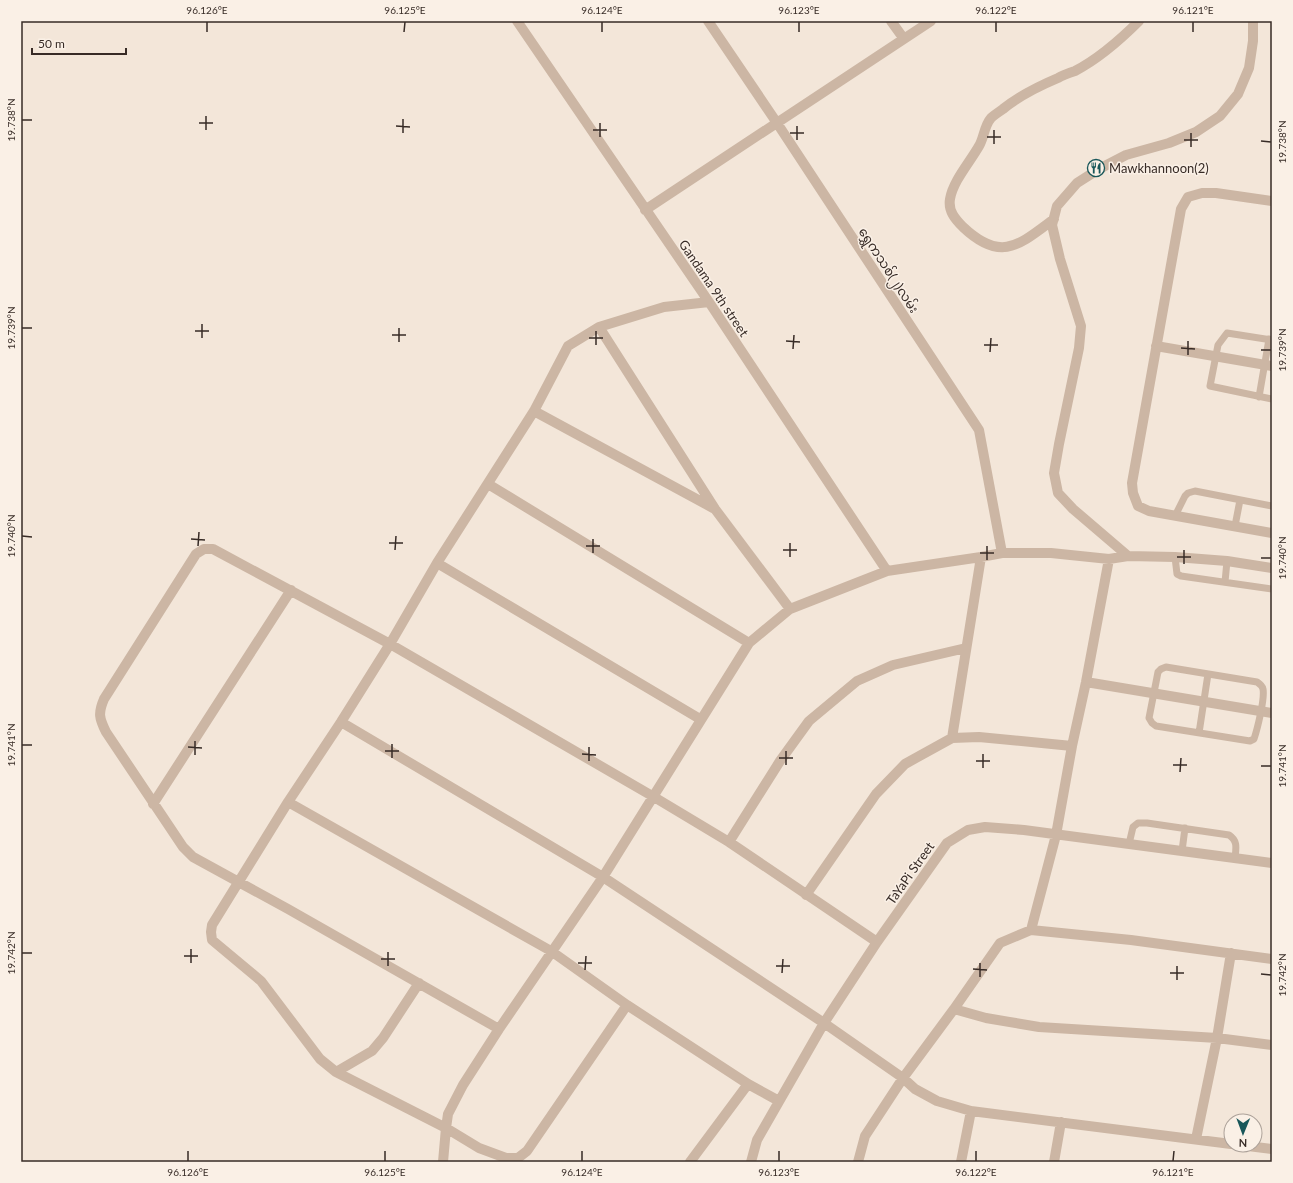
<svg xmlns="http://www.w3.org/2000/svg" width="1293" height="1183" font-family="Lato,'Noto Sans Myanmar',sans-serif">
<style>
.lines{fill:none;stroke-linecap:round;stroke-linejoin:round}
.service{stroke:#ccb6a4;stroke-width:7}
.minor{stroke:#ccb6a4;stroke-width:10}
.ticks{fill:none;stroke:#372b26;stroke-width:1.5}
.labels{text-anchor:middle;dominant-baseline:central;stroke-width:3;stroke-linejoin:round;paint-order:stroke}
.poi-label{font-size:13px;fill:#372b26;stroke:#faf0e6;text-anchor:start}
.street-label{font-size:13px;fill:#372b26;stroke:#faf0e6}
.neatline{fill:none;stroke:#372b26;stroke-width:1.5}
.ticks-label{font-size:10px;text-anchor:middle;fill:#372b26}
</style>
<rect width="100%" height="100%" fill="#f3e6d9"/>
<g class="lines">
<path class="service" d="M 1272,340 L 1227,333 L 1218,345 L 1210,386 L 1272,399
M 1259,397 L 1269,339
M 1175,516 L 1185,496 L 1188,493 L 1195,491 L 1272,506
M 1235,526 L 1240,500
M 1175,557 L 1177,574 L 1181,576 L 1272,589
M 1225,582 L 1227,561
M 1166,667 L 1257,682 C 1260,684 1262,685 1263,689 C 1265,699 1257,730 1254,739 L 1250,741 L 1156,726 L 1152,723 L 1149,718 L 1158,672 L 1161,669 Z
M 1199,733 L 1208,674
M 1129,844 L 1133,827 L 1138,823 L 1147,823 L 1229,835 C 1238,841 1236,848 1235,858
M 1182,851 L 1185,828"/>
<path class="minor" d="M 517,21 L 709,302 L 887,571
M 708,21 L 777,123 L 979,430 L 1002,553
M 891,21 L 904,39
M 1272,201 L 1216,193 L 1202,193 L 1188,197 L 1181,209 L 1132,483 L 1133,493 L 1138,506 L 1149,511 L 1272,533
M 645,210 L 931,21
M 1054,219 C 1019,245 1001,263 963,227 C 955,219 948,211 950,199 C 953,181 970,162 979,146 C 984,138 984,126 991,118 C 994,115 999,112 1003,109 C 1019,96 1039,86 1058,78 C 1063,75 1069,73 1075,71 C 1098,59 1120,40 1139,21
M 599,327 L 715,509 L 790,609
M 1156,346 L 1272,366
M 534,411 L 713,508
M 488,484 L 749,643
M 1128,556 L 1073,509 L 1058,493 L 1054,473 L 1059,444 L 1079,348 L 1081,326 L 1060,259 L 1052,225 L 1057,206 L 1077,183 L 1099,169 L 1126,155 L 1169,143 L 1196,132 L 1220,116 L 1238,94 L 1249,68 L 1253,41 L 1253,21
M 437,563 L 700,719
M 1086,682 L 1272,713
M 341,722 L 603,877 L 824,1023 L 903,1078 L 915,1089 L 937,1101 L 971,1111 L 1231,1144
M 952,738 L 981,557
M 288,802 L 551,951 L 627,1005 L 748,1084 L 779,1101
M 153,804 L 291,590
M 729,842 L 780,761 L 809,721 L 857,681 L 893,665 L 966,648
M 806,895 L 876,794 L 905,764 L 952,738 L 979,737 L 1072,746
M 1031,930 L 1056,835 L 1072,746 L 1086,682 L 1109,559
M 627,1005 L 527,1151 L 518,1158 L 506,1158 L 479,1148 L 446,1128 L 336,1072 L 320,1059 L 261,981 L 212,940 L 211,932 L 212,925 L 288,802 L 341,722 L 390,644 L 437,563 L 534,411 L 568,346 L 599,327 L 664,307 L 709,302
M 954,1009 L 986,1018 L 1039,1027 L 1217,1038 L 1272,1045
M 499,1029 L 288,909 L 193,857 L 183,847 L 106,732 C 99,718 98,713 104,699 L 196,554 L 204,549 L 213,549 L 390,644 L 654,797 L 729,842 L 877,942
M 336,1072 L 372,1051 L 383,1038 L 419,983
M 1196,1139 L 1217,1038 L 1231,953
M 1240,1145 L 1272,1149
M 443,1162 L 446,1128 L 448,1114 L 463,1085 L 499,1029 L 603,877 L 749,643 L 790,609 L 887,571 L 981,557 L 1002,553 L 1051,553 L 1109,559 L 1128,556 L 1175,557 L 1227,561 L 1272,568
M 690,1162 L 748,1084
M 751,1162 L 757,1140 L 824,1023 L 877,942 L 947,843 L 968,830 L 985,827 L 1024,830 L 1272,863
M 858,1162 L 865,1136 L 903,1078 L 954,1009 L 1000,943 L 1031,930 L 1131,940 L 1272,959
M 961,1162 L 971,1111
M 1054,1162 L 1061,1122"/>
</g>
<path class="ticks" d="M 207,32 L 207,22M 404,32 L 405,22M 602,32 L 602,22M 799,32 L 799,22M 996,32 L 996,22M 1193,32 L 1193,22M 22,120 L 32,120M 199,123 L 213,123M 396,126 L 410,127M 206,130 L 206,116M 593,130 L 607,130M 403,133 L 403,119M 790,133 L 804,133M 600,137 L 600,123M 987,137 L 1001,137M 797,140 L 797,126M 1184,140 L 1198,140M 1261,141 L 1271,142M 994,144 L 994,130M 1191,147 L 1191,133M 22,328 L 32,328M 195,331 L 209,331M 392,335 L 406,335M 202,338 L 202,324M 589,338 L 603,338M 786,341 L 800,342M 399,342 L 399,328M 596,345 L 596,331M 984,345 L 998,345M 1181,348 L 1195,349M 793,349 L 794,335M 1261,350 L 1271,350M 990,352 L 991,338M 1188,355 L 1188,341M 22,536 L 32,537M 191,539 L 205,540M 389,543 L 403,543M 198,546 L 199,532M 586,546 L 600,546M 395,550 L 396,536M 783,550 L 797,550M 593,553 L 593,539M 980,553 L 994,553M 790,557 L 790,543M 1177,557 L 1191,557M 1261,558 L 1271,558M 987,560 L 987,546M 1184,564 L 1184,550M 22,745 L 32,745M 188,747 L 202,748M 385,751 L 399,751M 582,754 L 596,755M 195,755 L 195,741M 392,758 L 392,744M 779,758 L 793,758M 589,761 L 589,747M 976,761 L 990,761M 786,765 L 786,751M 1173,765 L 1187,765M 1261,766 L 1271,766M 983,768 L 983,754M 1180,772 L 1181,758M 22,953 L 32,953M 184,956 L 198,956M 381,959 L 395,959M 191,963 L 191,949M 578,963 L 592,963M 388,966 L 388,952M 776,966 L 790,966M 973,969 L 987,970M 585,970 L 586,956M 782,973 L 783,959M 1170,973 L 1184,973M 1261,974 L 1271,975M 980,977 L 980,963M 1177,980 L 1177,966M 188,1161 L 188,1151M 385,1161 L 385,1151M 582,1161 L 582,1151M 779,1161 L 779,1151M 976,1161 L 976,1151M 1173,1161 L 1174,1151"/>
<defs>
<g id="restaurant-ring" transform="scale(0.9)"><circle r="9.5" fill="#faf0e6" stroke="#19575a" stroke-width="1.5"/><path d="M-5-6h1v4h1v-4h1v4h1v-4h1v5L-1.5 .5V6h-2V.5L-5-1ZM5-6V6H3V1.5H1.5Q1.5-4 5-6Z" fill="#19575a"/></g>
</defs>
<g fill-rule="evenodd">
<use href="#restaurant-ring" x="1096" y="168"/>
</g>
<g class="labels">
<g class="poi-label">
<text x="1109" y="168">Mawkhannoon(2)</text>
</g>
<g class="street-label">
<text transform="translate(889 270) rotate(57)">ရွှေကသစ်(၂)လမ်း</text>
<text transform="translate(714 288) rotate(56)">Gandama 9th street</text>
<text transform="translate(910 873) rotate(-55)">TaYaPi Street</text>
</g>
</g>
<rect width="1293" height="1183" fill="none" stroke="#faf0e6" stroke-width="44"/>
<g transform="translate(1243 1133) rotate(181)"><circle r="19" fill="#faf0e6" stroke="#aca199"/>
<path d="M0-3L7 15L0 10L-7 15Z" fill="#19575a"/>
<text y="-6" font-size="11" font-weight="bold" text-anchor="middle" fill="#372b26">N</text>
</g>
<path d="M32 48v6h94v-6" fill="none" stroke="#372b26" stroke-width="2"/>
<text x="38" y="48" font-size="12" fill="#372b26" stroke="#faf0e6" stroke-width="3" paint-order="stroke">50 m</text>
<rect x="22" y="22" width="1249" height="1139" class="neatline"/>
<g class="ticks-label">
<text x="207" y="14">96.126°E</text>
<text x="405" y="14">96.125°E</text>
<text x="602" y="14">96.124°E</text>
<text x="799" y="14">96.123°E</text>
<text x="996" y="14">96.122°E</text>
<text x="1193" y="14">96.121°E</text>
<text transform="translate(11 120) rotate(-90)" y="4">19.738°N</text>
<text transform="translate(1282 142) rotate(-90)" y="4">19.738°N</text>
<text transform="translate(11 328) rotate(-90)" y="4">19.739°N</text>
<text transform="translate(1282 350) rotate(-90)" y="4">19.739°N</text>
<text transform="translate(11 536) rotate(-90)" y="4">19.740°N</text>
<text transform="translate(1282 558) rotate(-90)" y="4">19.740°N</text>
<text transform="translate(11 745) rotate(-90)" y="4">19.741°N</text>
<text transform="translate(1282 766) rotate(-90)" y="4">19.741°N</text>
<text transform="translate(11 953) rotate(-90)" y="4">19.742°N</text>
<text transform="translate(1282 975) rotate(-90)" y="4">19.742°N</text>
<text x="188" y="1176">96.126°E</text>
<text x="385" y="1176">96.125°E</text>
<text x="582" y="1176">96.124°E</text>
<text x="779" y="1176">96.123°E</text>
<text x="976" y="1176">96.122°E</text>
<text x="1173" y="1176">96.121°E</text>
</g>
</svg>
